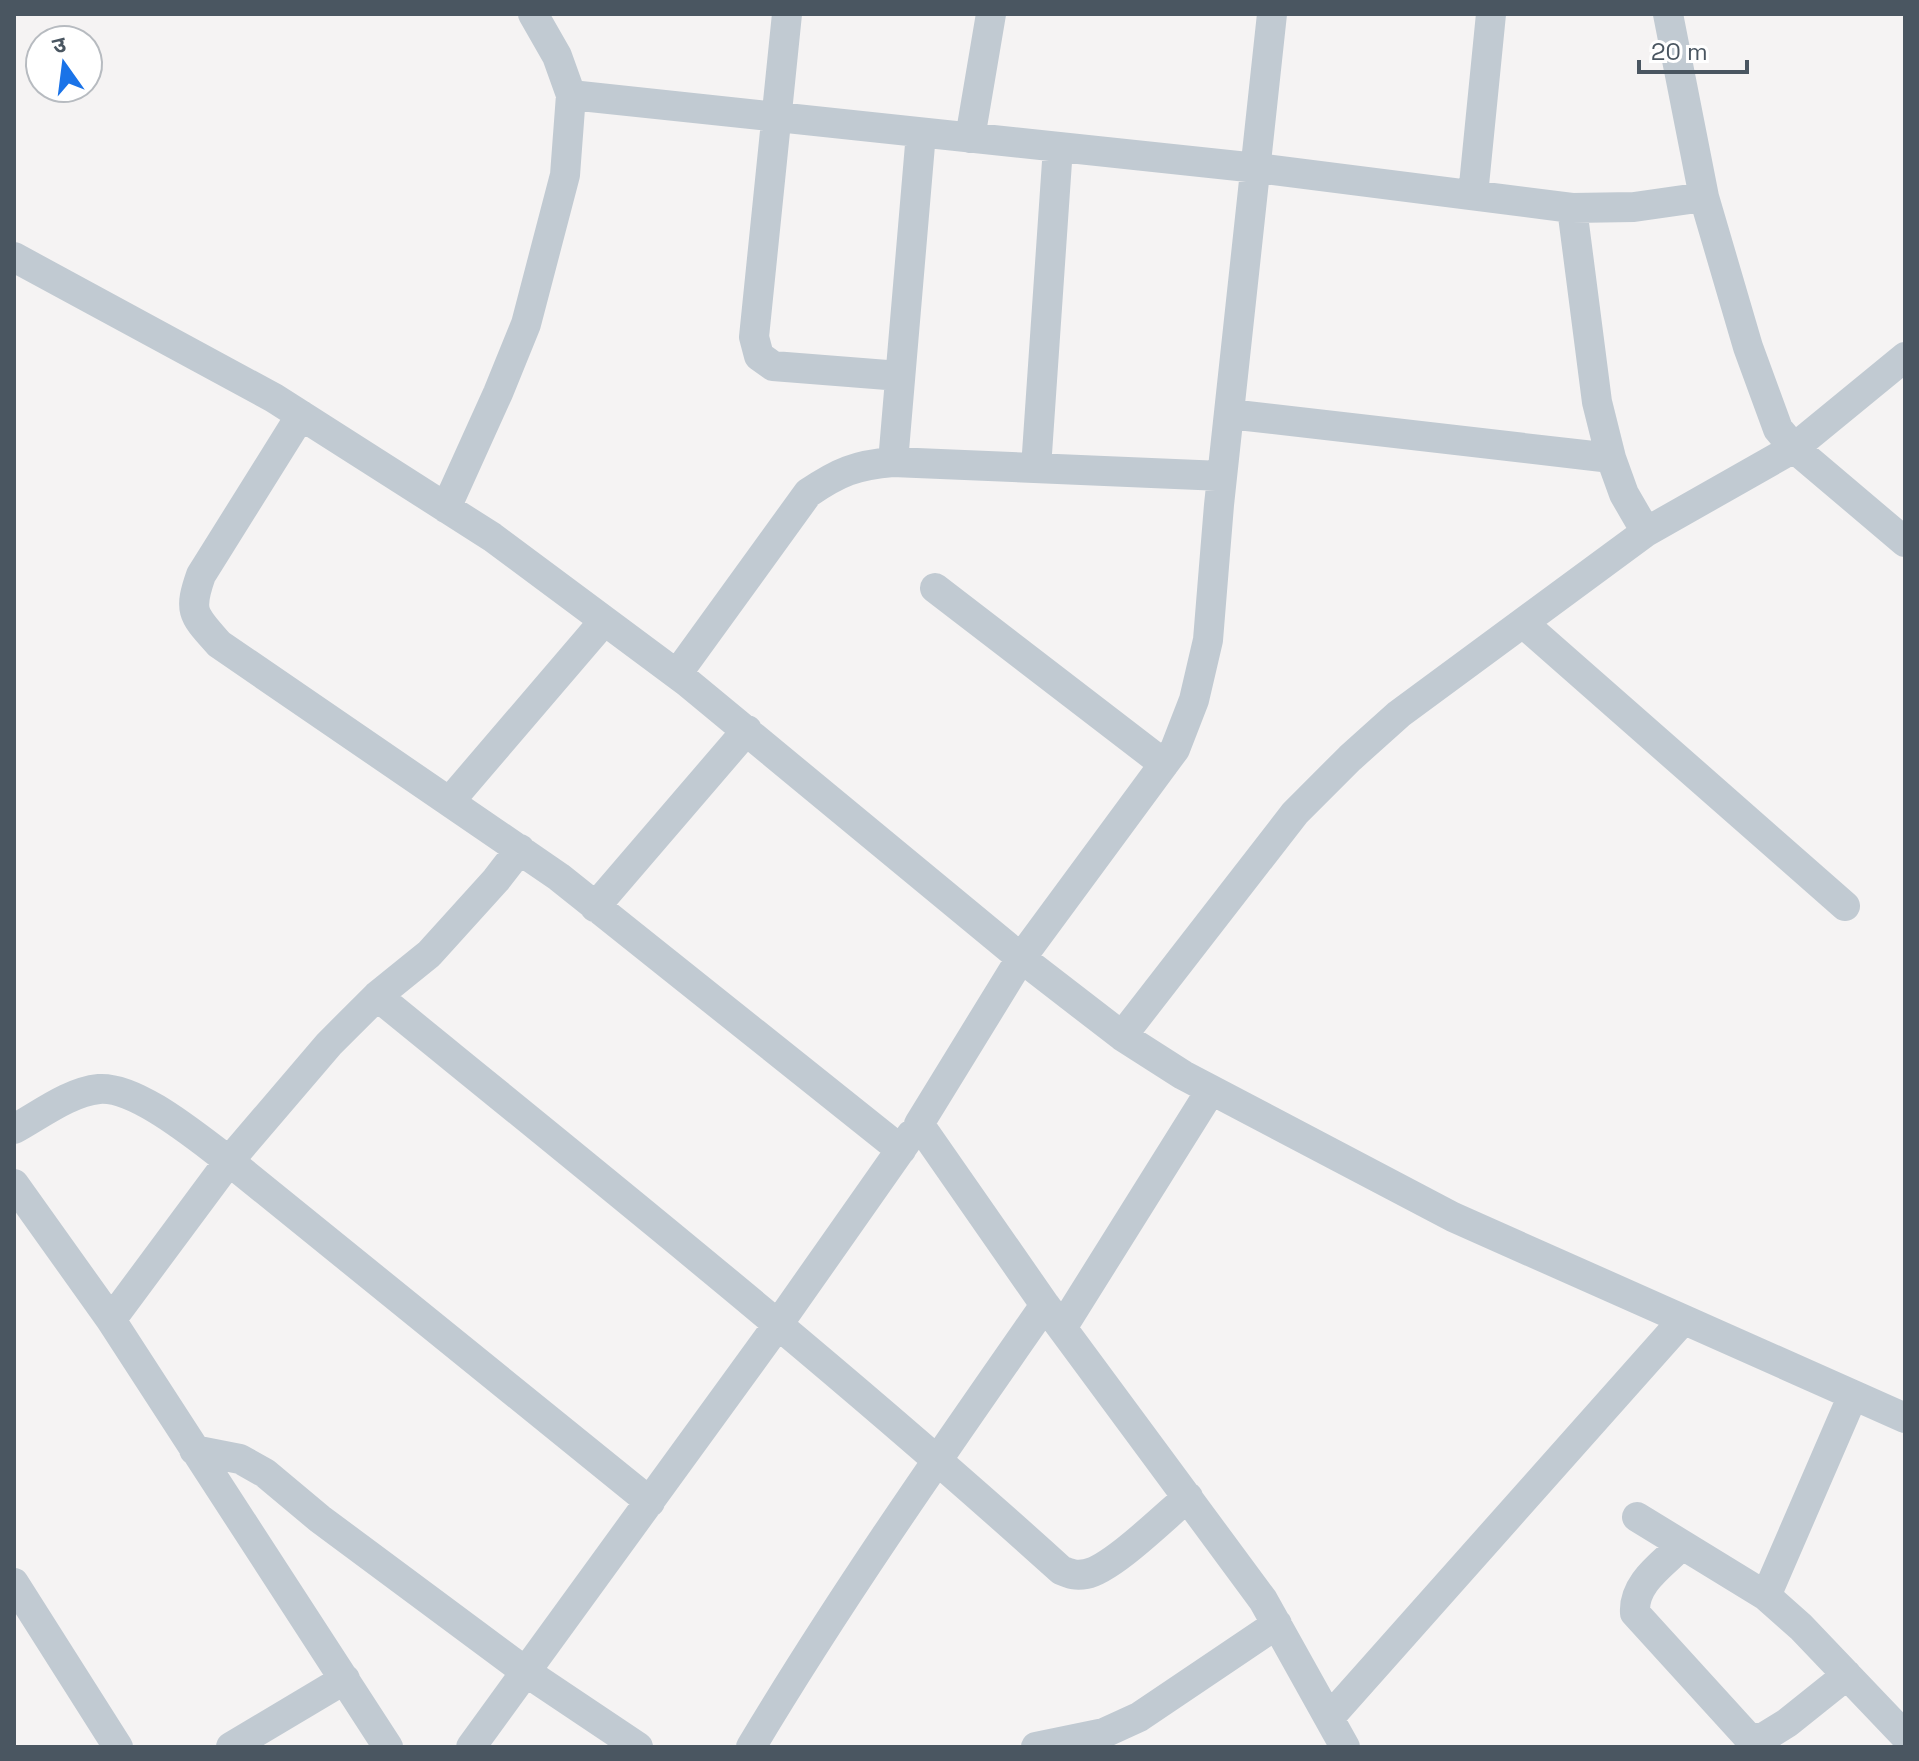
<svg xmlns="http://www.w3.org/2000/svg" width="1919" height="1761" font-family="'Space Grotesk','Noto Sans Devanagari',sans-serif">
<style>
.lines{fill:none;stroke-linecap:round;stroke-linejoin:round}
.street{stroke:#c1cad2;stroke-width:30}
</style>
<rect width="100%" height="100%" fill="#f5f3f3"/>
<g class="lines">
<path class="street" d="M 787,14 L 754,337 L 759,356 L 773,366 L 900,376
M 1272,14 L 1219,505 L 1208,640 L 1194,700 L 1175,749 L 1021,958 L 919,1124 L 1045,1305 L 1263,1600 L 1345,1747
M 1668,14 L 1704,197 L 1748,347 L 1778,429 L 1794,448 L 1905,542
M 571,95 L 1257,168 L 1572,208 L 1634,207 L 1704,197
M 970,138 L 991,14
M 1473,195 L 1491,14
M 1572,208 L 1597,402 L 1611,458 L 1624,494 L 1646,532
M 14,257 L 274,398 L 492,537 L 687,682 L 1021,958 L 1122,1036 L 1183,1075 L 1453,1217 L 1905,1418
M 1229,414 L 1611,458
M 301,415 L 201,575 C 188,612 193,615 219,644 L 559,877 L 901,1150
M 893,462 L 921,133
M 1036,468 L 1058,147
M 446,508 L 498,393 L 526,324 L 565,175 L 571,95 L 557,56 L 533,14
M 935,588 L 1164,764
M 1523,623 L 1845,906
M 677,674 L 808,493 C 839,472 856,465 893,462 L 1222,476
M 450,801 L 604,621
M 595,907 L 747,730
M 377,996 C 608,1184 840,1370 1061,1570 C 1070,1574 1076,1576 1086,1574 C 1112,1569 1165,1516 1188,1497
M 1122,1036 L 1295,813 L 1350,758 L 1399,714 L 1646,532 L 1794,448 L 1905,357
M 14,1129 C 40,1115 69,1092 99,1089 C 137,1086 199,1139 229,1161 L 650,1502
M 14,1184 L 111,1320 L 388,1747
M 111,1320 L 229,1161 L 329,1044 L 377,996 L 429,954 L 496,880 L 520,849
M 1062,1328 L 1211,1090
M 194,1450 L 240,1459 L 265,1473 L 320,1519 L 526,1672 L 638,1747
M 1637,1517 L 1766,1596 L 1801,1627 L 1905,1736
M 1682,1545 C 1662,1565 1633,1583 1635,1613 L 1747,1736 L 1761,1739 L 1787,1723 L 1847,1675
M 14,1583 L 118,1747
M 1766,1596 L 1853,1395
M 1329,1718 L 1683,1320
M 231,1747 L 345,1679
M 471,1747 L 779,1323 L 911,1135
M 751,1747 C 842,1595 944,1450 1045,1305
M 1036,1747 L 1104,1733 L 1139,1717 L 1277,1624"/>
</g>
<rect width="1919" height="1761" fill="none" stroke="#4a5661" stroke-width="32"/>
<g transform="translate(64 64) rotate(346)"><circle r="38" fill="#ffffff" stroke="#b7bbc0" stroke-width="2"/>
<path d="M0-6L14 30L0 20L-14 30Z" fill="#1a73e8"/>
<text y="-12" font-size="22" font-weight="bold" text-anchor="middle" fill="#4a5661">उ</text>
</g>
<path d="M1639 60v12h108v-12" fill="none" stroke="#4a5661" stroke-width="4"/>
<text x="1651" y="60" font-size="24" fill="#4a5661" stroke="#ffffff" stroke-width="6" paint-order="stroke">20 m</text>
</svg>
